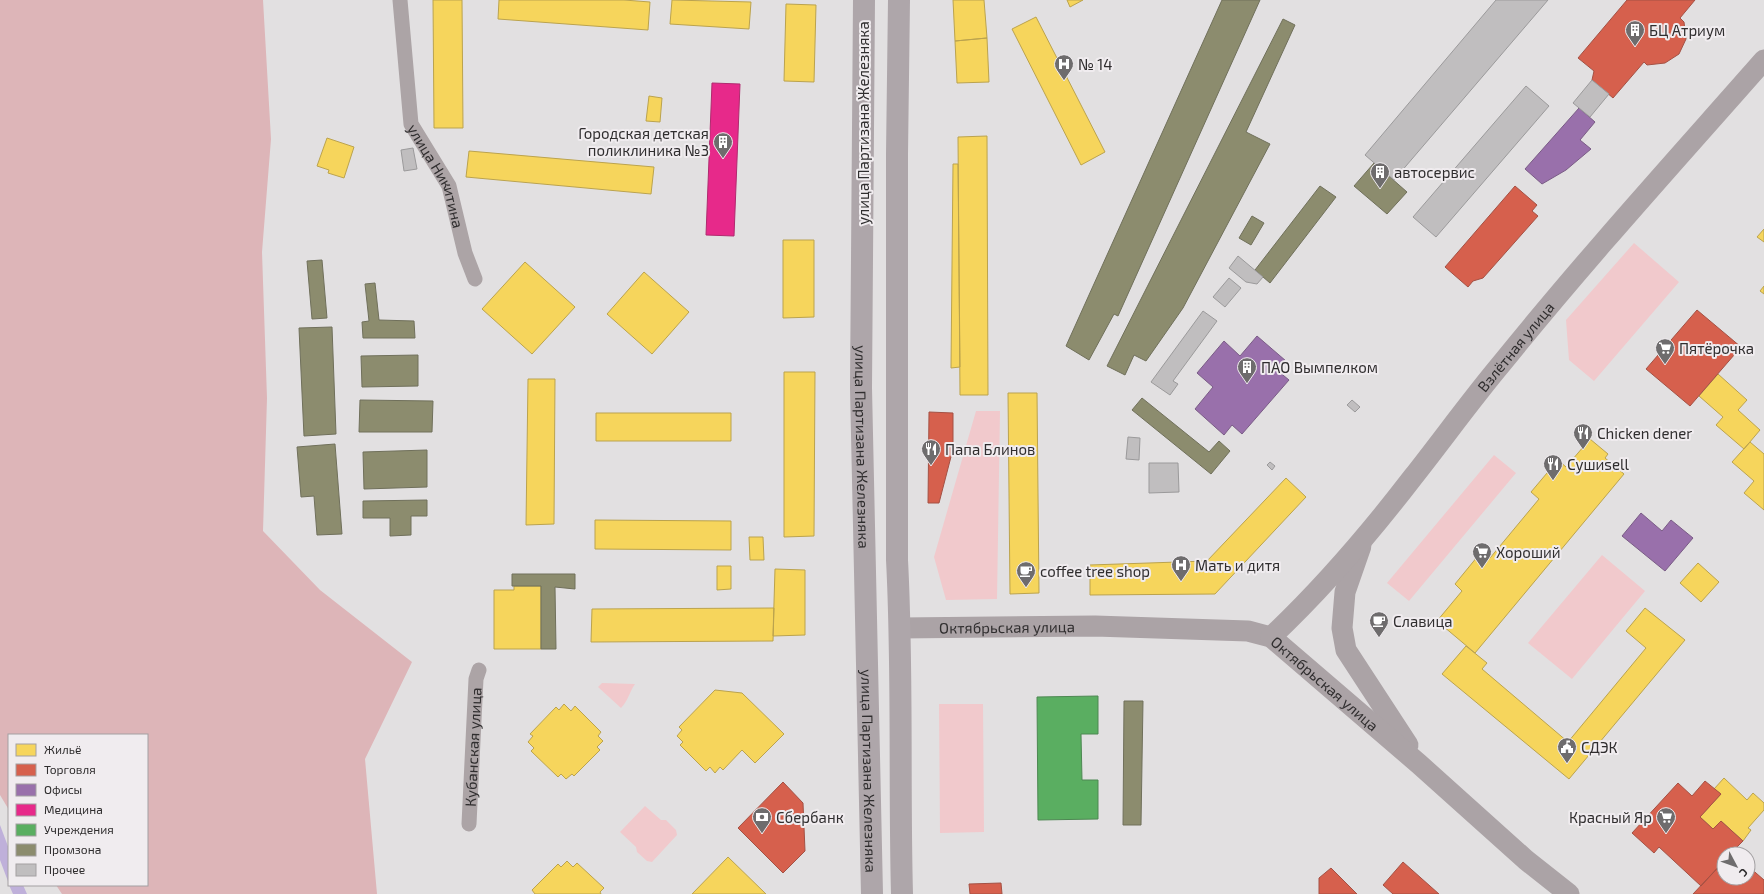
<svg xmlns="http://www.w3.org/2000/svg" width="1764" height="894" font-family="'Exo 2',sans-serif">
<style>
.green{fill:#f1c9cc}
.forest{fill:#ddb5b8}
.water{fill:#bfb0da}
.homes{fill:#f6d55c;stroke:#bba34e}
.shops{fill:#d6604d;stroke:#a45144}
.offices{fill:#9970ab;stroke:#7a5c86}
.health{fill:#e7298a;stroke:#b02a6f}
.public{fill:#5aae61;stroke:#4d8852}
.industry{fill:#8c8c6e;stroke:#70705b}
.building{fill:#c0bebf;stroke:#9b9a9b}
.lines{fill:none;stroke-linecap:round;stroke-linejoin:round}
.street{stroke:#aca4a6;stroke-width:15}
.secondary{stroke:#aba3a6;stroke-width:21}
.primary{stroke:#aea6aa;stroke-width:22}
.labels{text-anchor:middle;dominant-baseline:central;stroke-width:4;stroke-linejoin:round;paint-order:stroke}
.poi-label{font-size:15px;fill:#302e2f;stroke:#f0ecef;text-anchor:start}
.street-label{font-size:15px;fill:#302e2f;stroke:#f0ecef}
</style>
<rect width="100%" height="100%" fill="#e2e0e1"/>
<path class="green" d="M 1634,243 L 1679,282 L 1594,381 L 1569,360 L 1566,320 Z
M 976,411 L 1000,411 L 997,599 L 946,600 L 934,557 Z
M 1494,455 L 1516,473 L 1409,601 L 1387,583 Z
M 1602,555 L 1645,591 L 1572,679 L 1528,643 Z
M 602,683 L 635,684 C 629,693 628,701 621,708 L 598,687 Z
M 939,704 L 983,704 L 984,832 L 940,833 Z
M 645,806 L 661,820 L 666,820 L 676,830 L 677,835 L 652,862 L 647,861 L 637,852 L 636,847 L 620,832 Z"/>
<path class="forest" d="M 0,0 L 263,0 L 271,139 L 262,252 L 267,398 L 263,531 L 320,590 L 412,662 L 365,759 L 377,894 L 62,894 L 56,885 L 147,885 L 147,735 L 9,735 L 9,810 L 0,795 Z"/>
<path class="water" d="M 0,825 L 9,849 L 9,884 L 0,860 Z
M 9,885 L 23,885 L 27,894 L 13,894 Z"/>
<path class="homes" d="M 433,0 L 462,0 L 463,128 L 434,128 Z
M 499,0 L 624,0 L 650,2 L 648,30 L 498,19 Z
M 672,0 L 751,2 L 749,29 L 670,24 Z
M 953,0 L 984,0 L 987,38 L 955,41 Z
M 1067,0 L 1083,0 L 1070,7 Z
M 786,4 L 816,5 L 814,82 L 784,81 Z
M 1036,17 L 1105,152 L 1081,165 L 1012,29 Z
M 987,38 L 989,82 L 957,83 L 955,41 Z
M 649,96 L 662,98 L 660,122 L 646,121 Z
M 987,136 L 988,395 L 960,395 L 958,137 Z
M 327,138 L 354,147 L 344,178 L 328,173 L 329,170 L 317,166 Z
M 469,151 L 654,167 L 651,194 L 466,177 Z
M 953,164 L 958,164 L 960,367 L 951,368 Z
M 1764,229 L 1764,242 L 1757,237 Z
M 783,240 L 814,240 L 814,317 L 783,318 Z
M 525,262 L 575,307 L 532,354 L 482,309 Z
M 644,272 L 689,312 L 652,354 L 607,314 Z
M 1764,286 L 1764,294 L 1760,291 Z
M 784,372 L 815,372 L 814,536 L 784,537 Z
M 1718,374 L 1747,400 L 1738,410 L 1760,430 L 1744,449 L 1716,425 L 1723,417 L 1699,396 Z
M 528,379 L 555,379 L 554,524 L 526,525 Z
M 1008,393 L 1037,393 L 1039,593 L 1010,594 Z
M 596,413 L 731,413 L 731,441 L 596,441 Z
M 1590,439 L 1608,454 L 1605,458 L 1624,474 L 1475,653 L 1437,621 L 1462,591 L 1455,584 L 1482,551 L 1490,558 L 1539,499 L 1531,492 L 1558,460 L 1566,467 Z
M 1750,442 L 1764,454 L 1764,510 L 1744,493 L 1754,481 L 1732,462 Z
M 1286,478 L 1306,497 L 1215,594 L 1090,595 L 1090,565 L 1207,561 Z
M 595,520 L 731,521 L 731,550 L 595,549 Z
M 749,537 L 763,537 L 764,560 L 750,560 Z
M 1698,563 L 1719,582 L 1701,602 L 1680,583 Z
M 717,566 L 731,566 L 731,589 L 717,590 Z
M 775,569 L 805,570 L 805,635 L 773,636 Z
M 514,586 L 541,586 L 541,649 L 494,649 L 494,590 L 514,590 Z
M 774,608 L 773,641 L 591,642 L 592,609 Z
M 1645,608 L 1685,640 L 1569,779 L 1442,674 L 1466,646 L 1487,663 L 1482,669 L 1568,742 L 1646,648 L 1626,631 Z
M 715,690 L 742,693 L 784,734 L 755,763 L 742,750 L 723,770 L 720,767 L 715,773 L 710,767 L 706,771 L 680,745 L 683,742 L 677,736 L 682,730 L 679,727 Z
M 564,704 L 571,711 L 575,706 L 601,732 L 598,736 L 603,741 L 597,747 L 600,750 L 574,776 L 572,774 L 566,779 L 561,774 L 558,777 L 531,751 L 534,748 L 528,742 L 533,736 L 530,734 L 556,707 L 559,710 Z
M 1724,778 L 1747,800 L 1753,793 L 1764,803 L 1764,810 L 1748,828 L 1751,830 L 1743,841 L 1721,821 L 1713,829 L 1700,817 L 1721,794 L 1714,789 Z
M 728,857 L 766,894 L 692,894 Z
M 567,861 L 573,867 L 577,863 L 604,888 L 600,892 L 601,894 L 535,894 L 532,890 L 558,864 L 561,867 Z"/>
<path class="shops" d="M 1627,0 L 1695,0 L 1680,18 L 1684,22 L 1686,39 L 1679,54 L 1665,63 L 1647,65 L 1644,62 L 1613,98 L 1592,80 L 1594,71 L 1578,58 Z
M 1515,186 L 1537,205 L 1532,211 L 1538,216 L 1483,278 L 1473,281 L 1468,287 L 1445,267 Z
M 1697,310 L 1741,347 L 1690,406 L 1646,369 Z
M 929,412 L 953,413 L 953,449 L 939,503 L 928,503 Z
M 1705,781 L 1721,794 L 1700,817 L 1713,829 L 1721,821 L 1743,841 L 1730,854 L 1724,854 L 1724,861 L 1701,886 L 1659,847 L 1654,853 L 1632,833 L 1678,783 L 1692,796 Z
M 783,782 L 803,803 L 805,851 L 783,873 L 738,828 Z
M 1724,861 L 1724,878 L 1748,878 L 1748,866 L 1764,880 L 1764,894 L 1693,894 Z
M 1403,862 L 1439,894 L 1393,894 L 1383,885 Z
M 1331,868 L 1357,894 L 1319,894 L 1319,878 Z
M 1001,883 L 1002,894 L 970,894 L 969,884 Z"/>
<path class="offices" d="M 1579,108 L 1595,122 L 1580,140 L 1591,149 L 1566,170 L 1542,184 L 1525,169 Z
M 1257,336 L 1286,361 L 1278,371 L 1289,380 L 1242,434 L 1232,425 L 1224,435 L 1195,409 L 1213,387 L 1197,373 L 1224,341 L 1240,356 Z
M 1641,513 L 1662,531 L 1671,520 L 1693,538 L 1665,571 L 1622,536 Z"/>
<path class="health" d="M 712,83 L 740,84 L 734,236 L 706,235 Z"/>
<path class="public" d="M 1098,696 L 1098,734 L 1081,734 L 1082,780 L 1098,780 L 1098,819 L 1038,820 L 1037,697 Z"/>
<path class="industry" d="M 1222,0 L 1260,0 L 1118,316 L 1114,314 L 1089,360 L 1066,346 Z
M 1283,19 L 1295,25 L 1246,132 L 1270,144 L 1183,308 L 1146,361 L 1134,355 L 1125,375 L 1107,366 Z
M 1374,163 L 1407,192 L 1387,214 L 1354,186 Z
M 1320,186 L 1336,197 L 1270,283 L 1255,270 Z
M 1252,216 L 1264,223 L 1251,245 L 1239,238 Z
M 322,260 L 327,318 L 312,319 L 307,261 Z
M 375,283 L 379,320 L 414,321 L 415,338 L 363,338 L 362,322 L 369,321 L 365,284 Z
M 332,327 L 336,434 L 304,436 L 299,328 Z
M 418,355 L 418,386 L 362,387 L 361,356 Z
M 1142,398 L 1209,452 L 1219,441 L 1230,451 L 1211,474 L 1132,410 Z
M 360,400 L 433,401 L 432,432 L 359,432 Z
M 335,444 L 342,534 L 317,535 L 314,496 L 301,497 L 297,447 Z
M 427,450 L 427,487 L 364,489 L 363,452 Z
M 427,500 L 427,516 L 411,516 L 411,535 L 390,536 L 390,518 L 363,518 L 363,501 Z
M 512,574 L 575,574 L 575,589 L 555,587 L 556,649 L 541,649 L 541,586 L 512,586 Z
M 1124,701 L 1143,701 L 1141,825 L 1123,825 Z"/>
<path class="building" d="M 1496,0 L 1548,0 L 1394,180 L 1365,155 Z
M 1592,80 L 1609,94 L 1590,117 L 1573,103 Z
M 1526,86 L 1549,106 L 1436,237 L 1413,217 Z
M 413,148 L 417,169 L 404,171 L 401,150 Z
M 1238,256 L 1263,277 L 1257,284 L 1246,282 L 1229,268 Z
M 1229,278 L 1241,288 L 1225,307 L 1213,297 Z
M 1203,311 L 1217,321 L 1173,381 L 1178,384 L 1170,395 L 1151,382 Z
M 1352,400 L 1360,407 L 1355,412 L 1347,405 Z
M 1128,437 L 1140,438 L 1139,460 L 1126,459 Z
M 1270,462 L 1275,466 L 1272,470 L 1267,465 Z
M 1149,463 L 1178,463 L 1179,492 L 1149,493 Z"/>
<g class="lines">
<g class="street">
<path id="s1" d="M 400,0 L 411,124 L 449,186 L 465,253 L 475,279"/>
<path id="s2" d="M 469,824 L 476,679 L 479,670"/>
</g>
<g class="secondary">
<path d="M 1361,546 L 1345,592 L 1342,628 L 1346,650 L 1408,745"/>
<path id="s3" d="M 900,628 L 1095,626 L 1248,631 L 1271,637 L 1419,764 L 1526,860 L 1569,894"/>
<path id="s4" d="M 1271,637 C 1323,588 1370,533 1413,477 C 1443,439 1471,400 1502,363 C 1586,259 1676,160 1764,60"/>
</g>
<g class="primary">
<path id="s5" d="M 864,0 L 861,388 L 872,894"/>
<path d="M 899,0 L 897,154 L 897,560 C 903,672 899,783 902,894"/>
</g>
</g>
<defs>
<g id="building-pin" transform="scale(1)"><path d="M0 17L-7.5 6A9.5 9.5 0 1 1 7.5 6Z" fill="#6e6c6d" stroke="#f0ecef"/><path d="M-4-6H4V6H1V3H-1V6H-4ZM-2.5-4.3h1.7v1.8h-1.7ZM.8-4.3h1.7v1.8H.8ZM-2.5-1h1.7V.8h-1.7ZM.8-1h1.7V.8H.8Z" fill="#fff"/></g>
<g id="hospital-pin" transform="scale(1)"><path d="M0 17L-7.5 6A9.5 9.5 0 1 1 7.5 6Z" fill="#6e6c6d" stroke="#f0ecef"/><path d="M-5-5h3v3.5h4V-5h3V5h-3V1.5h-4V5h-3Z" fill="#fff"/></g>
<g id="supermarket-pin" transform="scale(1)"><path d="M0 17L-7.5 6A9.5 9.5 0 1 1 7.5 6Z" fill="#6e6c6d" stroke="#f0ecef"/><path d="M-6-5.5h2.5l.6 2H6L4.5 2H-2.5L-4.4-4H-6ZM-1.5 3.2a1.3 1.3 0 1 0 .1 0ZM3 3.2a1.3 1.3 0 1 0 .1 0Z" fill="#fff"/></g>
<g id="restaurant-pin" transform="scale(1)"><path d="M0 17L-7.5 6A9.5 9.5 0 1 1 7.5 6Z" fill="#6e6c6d" stroke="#f0ecef"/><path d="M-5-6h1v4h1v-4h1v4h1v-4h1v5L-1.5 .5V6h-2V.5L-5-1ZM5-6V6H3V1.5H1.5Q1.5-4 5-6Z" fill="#fff"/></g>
<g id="cafe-pin" transform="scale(1)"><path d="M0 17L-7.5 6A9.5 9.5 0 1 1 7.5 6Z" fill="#6e6c6d" stroke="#f0ecef"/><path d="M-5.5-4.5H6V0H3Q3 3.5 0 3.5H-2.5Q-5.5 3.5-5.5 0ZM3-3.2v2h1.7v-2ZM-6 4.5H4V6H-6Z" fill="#fff"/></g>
<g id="civic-pin" transform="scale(1)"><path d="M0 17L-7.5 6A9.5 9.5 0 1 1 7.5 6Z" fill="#6e6c6d" stroke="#f0ecef"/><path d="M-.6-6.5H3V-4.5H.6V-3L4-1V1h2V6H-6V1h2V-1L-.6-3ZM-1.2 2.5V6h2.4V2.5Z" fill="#fff"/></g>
<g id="bank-pin" transform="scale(1)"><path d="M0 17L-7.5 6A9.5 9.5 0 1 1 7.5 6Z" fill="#6e6c6d" stroke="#f0ecef"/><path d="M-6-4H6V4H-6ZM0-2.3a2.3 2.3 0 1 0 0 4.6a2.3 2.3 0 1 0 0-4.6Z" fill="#fff"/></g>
</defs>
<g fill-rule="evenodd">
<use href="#building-pin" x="1635" y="30"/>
<use href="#hospital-pin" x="1064" y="64"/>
<use href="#building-pin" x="723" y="142"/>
<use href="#building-pin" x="1380" y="172"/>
<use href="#supermarket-pin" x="1665" y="348"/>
<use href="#building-pin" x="1247" y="367"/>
<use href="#restaurant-pin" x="1583" y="433"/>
<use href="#restaurant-pin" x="931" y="449"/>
<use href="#restaurant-pin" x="1553" y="464"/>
<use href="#supermarket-pin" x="1482" y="552"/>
<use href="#hospital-pin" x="1181" y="565"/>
<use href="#cafe-pin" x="1026" y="571"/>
<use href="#cafe-pin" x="1379" y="621"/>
<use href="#civic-pin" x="1567" y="747"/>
<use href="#bank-pin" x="762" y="817"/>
<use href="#supermarket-pin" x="1666" y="817"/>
</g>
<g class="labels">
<g class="poi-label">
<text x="1649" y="30">БЦ Атриум</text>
<text x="1078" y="64">№ 14</text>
<text x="709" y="133" text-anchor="end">Городская детская<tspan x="709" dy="17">поликлиника №3</tspan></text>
<text x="1394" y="172">автосервис</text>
<text x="1679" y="348">Пятёрочка</text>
<text x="1261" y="367">ПАО Вымпелком</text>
<text x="1597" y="433">Chicken dener</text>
<text x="945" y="449">Папа Блинов</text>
<text x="1567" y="464">Сушиsell</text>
<text x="1496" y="552">Хороший</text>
<text x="1195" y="565">Мать и дитя</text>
<text x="1040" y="571">coffee tree shop</text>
<text x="1393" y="621">Славица</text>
<text x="1581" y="747">СДЭК</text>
<text x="776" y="817">Сбербанк</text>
<text x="1652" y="817" text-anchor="end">Красный Яр</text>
</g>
<g class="street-label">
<text transform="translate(863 123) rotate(-90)">улица Партизана Железняка</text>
<text stroke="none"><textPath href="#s1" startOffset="183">улица Никитина</textPath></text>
<text stroke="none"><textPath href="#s4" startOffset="380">Взлётная улица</textPath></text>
<text stroke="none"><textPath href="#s5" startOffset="447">улица Партизана Железняка</textPath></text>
<text stroke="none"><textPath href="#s3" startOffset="107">Октябрьская улица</textPath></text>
<text stroke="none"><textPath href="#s3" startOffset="443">Октябрьская улица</textPath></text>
<text stroke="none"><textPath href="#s2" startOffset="77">Кубанская улица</textPath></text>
<text stroke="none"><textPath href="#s5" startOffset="771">улица Партизана Железняка</textPath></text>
</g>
</g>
<rect x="8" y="734" width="140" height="152" fill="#f0ecef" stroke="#a3a0a2"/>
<rect x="16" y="744" width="20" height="12" fill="#f6d55c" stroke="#a3a0a2"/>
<text x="44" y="754" font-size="12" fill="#302e2f">Жильё</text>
<rect x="16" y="764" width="20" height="12" fill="#d6604d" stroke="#a3a0a2"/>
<text x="44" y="774" font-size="12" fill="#302e2f">Торговля</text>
<rect x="16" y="784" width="20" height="12" fill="#9970ab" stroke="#a3a0a2"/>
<text x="44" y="794" font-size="12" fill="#302e2f">Офисы</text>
<rect x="16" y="804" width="20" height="12" fill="#e7298a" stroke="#a3a0a2"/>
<text x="44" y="814" font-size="12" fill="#302e2f">Медицина</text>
<rect x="16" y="824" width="20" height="12" fill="#5aae61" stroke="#a3a0a2"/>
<text x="44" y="834" font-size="12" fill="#302e2f">Учреждения</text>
<rect x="16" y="844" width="20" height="12" fill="#8c8c6e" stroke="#a3a0a2"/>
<text x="44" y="854" font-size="12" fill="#302e2f">Промзона</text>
<rect x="16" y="864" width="20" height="12" fill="#c0bebf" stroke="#a3a0a2"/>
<text x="44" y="874" font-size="12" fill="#302e2f">Прочее</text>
<g transform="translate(1736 866) rotate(131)"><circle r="19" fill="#f0ecef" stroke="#a3a0a2"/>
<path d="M0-3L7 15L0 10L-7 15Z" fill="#6e6c6d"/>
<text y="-6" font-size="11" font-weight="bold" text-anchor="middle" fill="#302e2f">С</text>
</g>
</svg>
